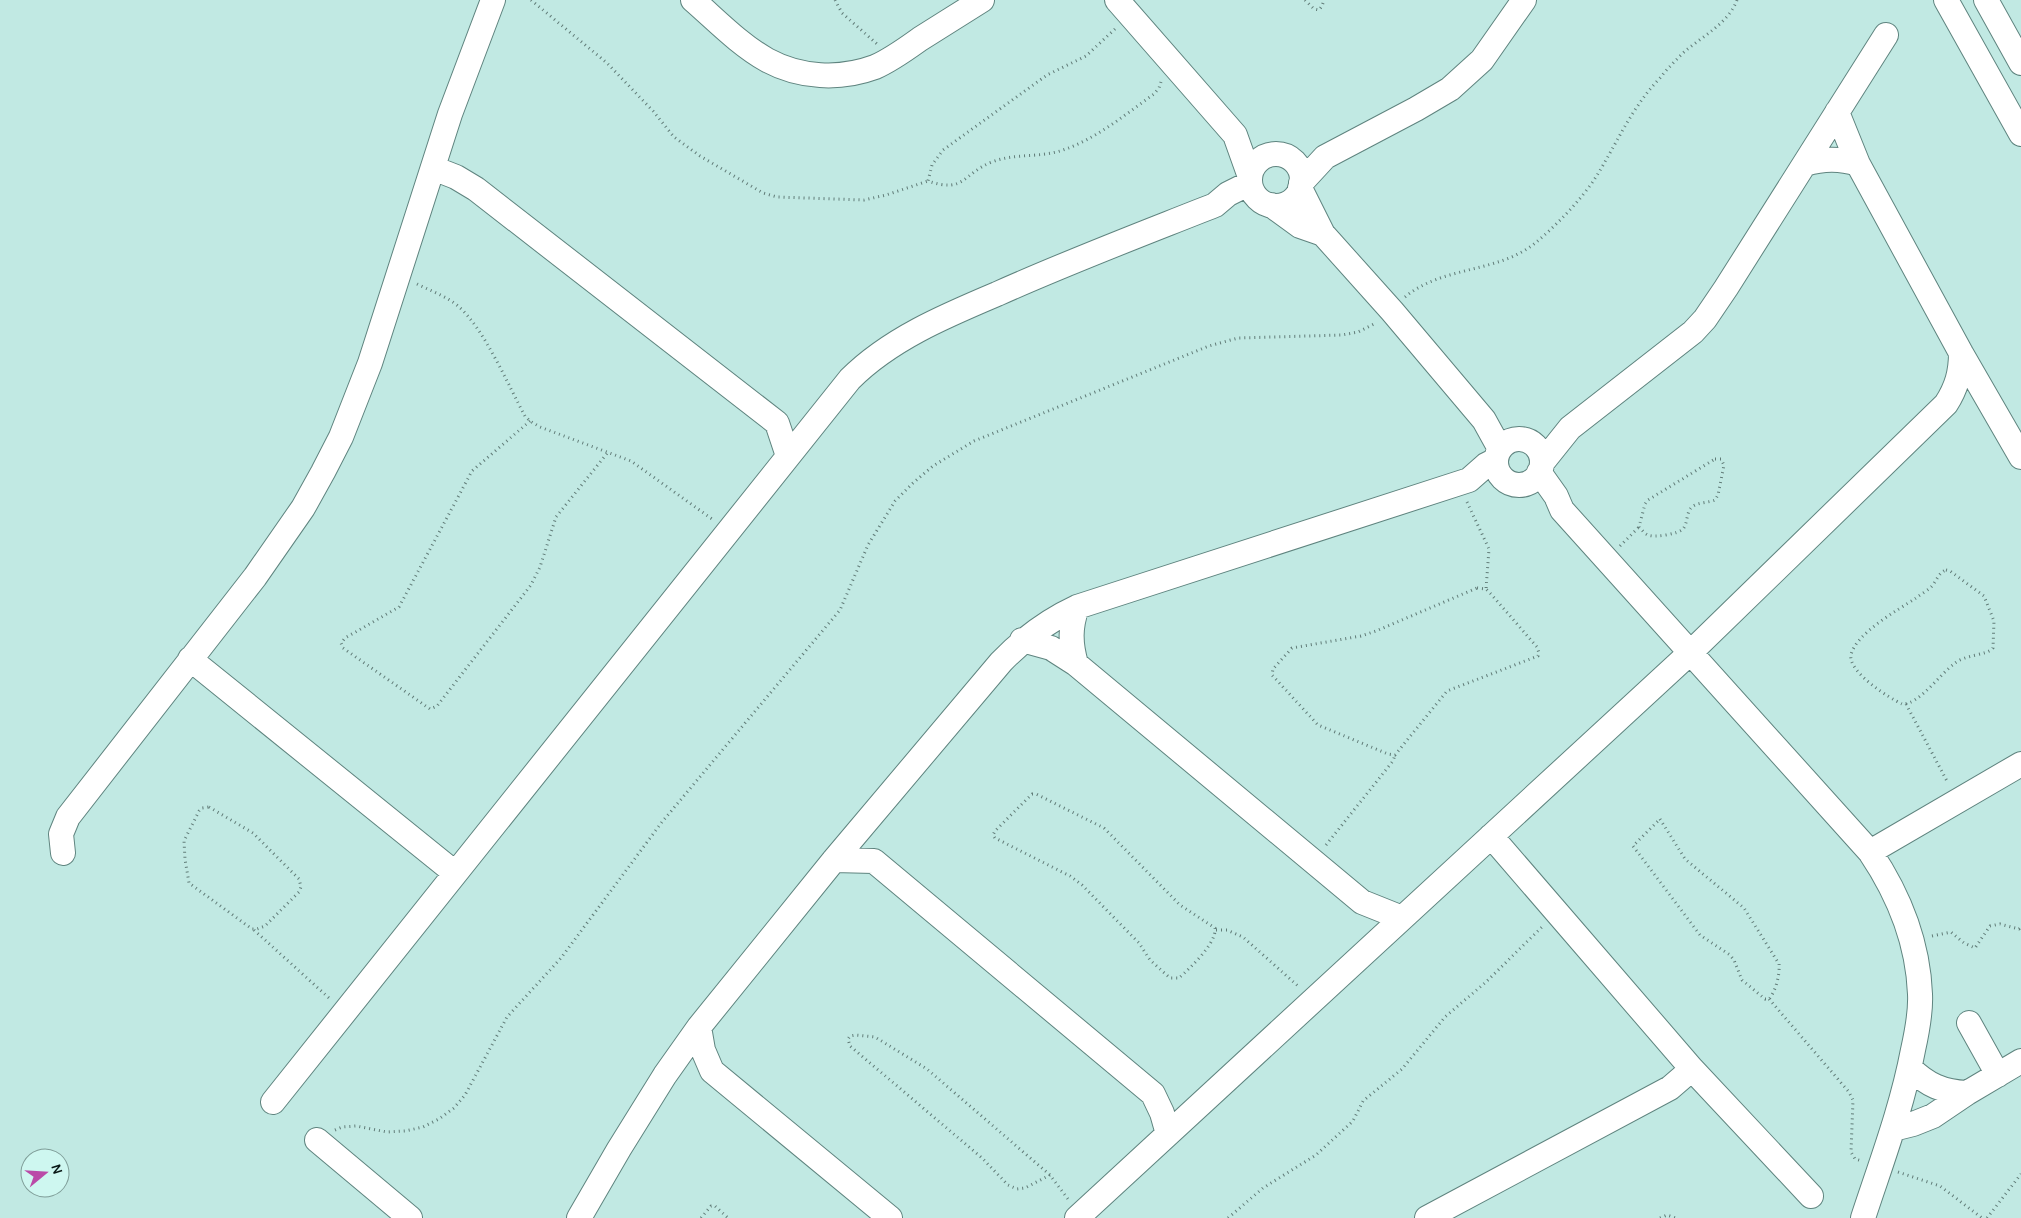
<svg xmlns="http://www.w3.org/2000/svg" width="2021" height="1218" font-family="Karla,sans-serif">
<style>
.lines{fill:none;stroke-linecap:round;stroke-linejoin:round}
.minor-casing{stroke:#5f847f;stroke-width:26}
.path{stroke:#617c78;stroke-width:3;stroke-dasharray:1 4;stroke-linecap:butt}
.minor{stroke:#fff;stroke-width:24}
</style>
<rect width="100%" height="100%" fill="#c1e9e3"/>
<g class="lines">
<g class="minor-casing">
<path id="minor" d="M 693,0 C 716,20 740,45 767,60 C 800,78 840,80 875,67 C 891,60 906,49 920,39 C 941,26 961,13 982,0
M 1117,0 L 1235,135 L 1250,177
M 1946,0 L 2021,134
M 1986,0 L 2021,63
M 1837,112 L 1858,164 L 1961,353 L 2021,457
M1250 180a26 26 0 1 1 52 0a26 26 0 1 1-52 0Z
M 1805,164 C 1824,158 1840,158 1858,164
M 433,168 L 456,177 L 476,189 L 777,423 L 788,456
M 1301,183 L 1325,157 L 1416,109 L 1450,89 L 1482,60 L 1524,0
M 1300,188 L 1323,234 L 1392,311 L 1484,420 L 1500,449
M 1271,205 L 1300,226 L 1323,234
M1496 462a23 23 0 1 1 46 0a23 23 0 1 1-46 0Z
M 1542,463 L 1570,428 L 1693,332 L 1705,319 L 1726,288 L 1886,35
M 1539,472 L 1556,496 L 1562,510 L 1870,852 C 1899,895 1918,941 1920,994 C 1921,1012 1917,1032 1913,1050 C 1902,1108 1881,1163 1863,1218
M 1022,640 L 1051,648 L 1076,664 L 1362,902 L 1402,918
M 190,659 L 455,873
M 1076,664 C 1070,643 1070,627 1077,607
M 1491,836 L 1692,1069 L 1811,1196
M 1870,852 L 2021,764
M 63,853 L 61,834 L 68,817 L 255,577 L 303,508 L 323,472 L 341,437 L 370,363 L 450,114 L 493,0
M 834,860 L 874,861 L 1153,1094 L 1162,1113 L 1168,1134
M 1969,1023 L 1998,1075
M 699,1027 L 703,1050 L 712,1071 L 890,1218
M 1910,1068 C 1927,1085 1943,1092 1967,1093
M 273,1102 L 850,379 C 890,339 945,316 997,294 C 1068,262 1142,234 1215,205 L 1228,194 L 1250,183
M 1893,1129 L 1913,1124 L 1933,1116 L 1967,1093 L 2021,1061
M 317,1140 L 410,1218
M 579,1218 L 619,1149 L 665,1075 L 699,1027 L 834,860 L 1001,662 C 1024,638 1047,621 1077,607 L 1469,480 L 1486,465 L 1496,460
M 1077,1218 L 1691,652 L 1946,404 C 1957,387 1961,372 1961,353
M 1427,1218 L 1670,1088 L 1692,1069"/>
</g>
<path class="path" d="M 531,0 L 607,63 L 653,111 L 674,137 L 700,156 L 763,193 L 777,197 L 864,200 L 886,195 L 928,181
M 835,0 L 842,13 L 877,44
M 1305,0 L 1314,9 L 1319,10 L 1322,6 L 1324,0
M 1115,29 L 1086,56 L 1047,75 L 943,150 L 932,165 L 928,181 C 965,194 963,173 992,162 C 1014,153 1041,158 1063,150 C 1096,139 1126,114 1154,94 L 1159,88 L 1161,82
M 417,284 C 431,291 446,296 458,306 C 484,328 508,385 525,416 L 530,421 L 540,427 L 631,461 L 712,519
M 1405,297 C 1442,266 1497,273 1534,244 C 1557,225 1580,201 1596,177 C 1617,143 1632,107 1660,78 C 1667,69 1675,61 1683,53 C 1702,36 1728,24 1737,0
M 530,421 L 472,471 L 399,607 L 345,638 L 341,643 L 343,648 L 430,709 L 437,706 L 531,585 L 540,567 L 556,517 L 609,451
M 1715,459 L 1721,459 L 1724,465 L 1718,495 L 1715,500 C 1708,503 1698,502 1692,507 C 1686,512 1688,523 1683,529 C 1678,534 1654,538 1648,535 C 1645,534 1642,530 1639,527 L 1645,504 L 1648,500 Z
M 1467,502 L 1489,549 L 1486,589
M 1620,546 L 1639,527
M 1946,570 L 1950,571 L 1984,596 L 1994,621 L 1993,648 C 1986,656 1965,654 1954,664 C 1940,674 1919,705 1902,704 C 1889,698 1848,672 1851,655 C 1856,633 1898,610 1916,598 C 1921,594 1927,591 1931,587 C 1937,581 1938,573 1946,570 Z
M 1477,588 L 1486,589 L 1491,594 L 1537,647 L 1539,653 L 1538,656 L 1447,691 L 1395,755 L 1388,754 L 1318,725 L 1272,675 L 1273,669 L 1292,648 L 1361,636 L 1376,631 Z
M 1906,704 L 1948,783
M 1032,794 L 1036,794 L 1104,828 L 1180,905 L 1215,928 C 1217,943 1190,968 1179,978 L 1170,978 L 1150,960 L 1139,943 L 1082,885 L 1070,876 L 995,838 L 993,835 L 995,831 Z
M 209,807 L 253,833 L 299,879 L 301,887 L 299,892 L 265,926 L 257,929 L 252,929 L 189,883 L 185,859 L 184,841 L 199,811 L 202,808 Z
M 1660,819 L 1685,859 L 1744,908 L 1779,964 C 1780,974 1776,991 1769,999 L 1765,999 L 1742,980 L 1734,960 L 1730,955 L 1700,935 L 1633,846 Z
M 1326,845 L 1393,761 L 1395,755
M 254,930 L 329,998
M 1216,930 L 1227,930 L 1243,937 L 1298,986
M 1932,936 L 1951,932 L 1964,943 L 1975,948 L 1990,926 L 2000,924 L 2019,929 L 2021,927
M 1769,999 L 1849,1092 L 1853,1100 L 1851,1152 L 1855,1159 L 1862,1161
M 335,1130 L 342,1127 L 356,1126 L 387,1132 L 405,1131 L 423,1127 L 439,1119 L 454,1108 L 465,1095 L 507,1017 L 561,958 L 662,822 L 840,610 L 868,545 L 895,501 L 913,483 L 933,466 L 974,441 L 1209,346 L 1238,338 L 1342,335 L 1358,332 L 1376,323
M 1898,1172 L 1940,1186 L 1982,1218
M 1050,1175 L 1025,1188 L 1017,1189 L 1008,1185 L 982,1158 L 850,1046 L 848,1039 L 850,1036 L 856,1035 L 875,1037 L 927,1069 L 1050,1175 L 1068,1199
M 701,1218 L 711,1206 L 715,1206 L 728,1218
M 1228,1218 L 1263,1188 L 1316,1155 L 1353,1121 L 1363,1101 L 1402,1069 L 1445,1017 L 1486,982 L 1543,926
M 1660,1218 L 1667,1215 L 1676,1218
M 1987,1218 L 2021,1174"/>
<use href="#minor" class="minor"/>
</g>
<g transform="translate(45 1173) rotate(72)"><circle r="24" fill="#cef7f0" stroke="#7f9d98"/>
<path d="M0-4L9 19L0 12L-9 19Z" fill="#ba4ba8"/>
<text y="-8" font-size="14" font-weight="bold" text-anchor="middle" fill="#081715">N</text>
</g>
</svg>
